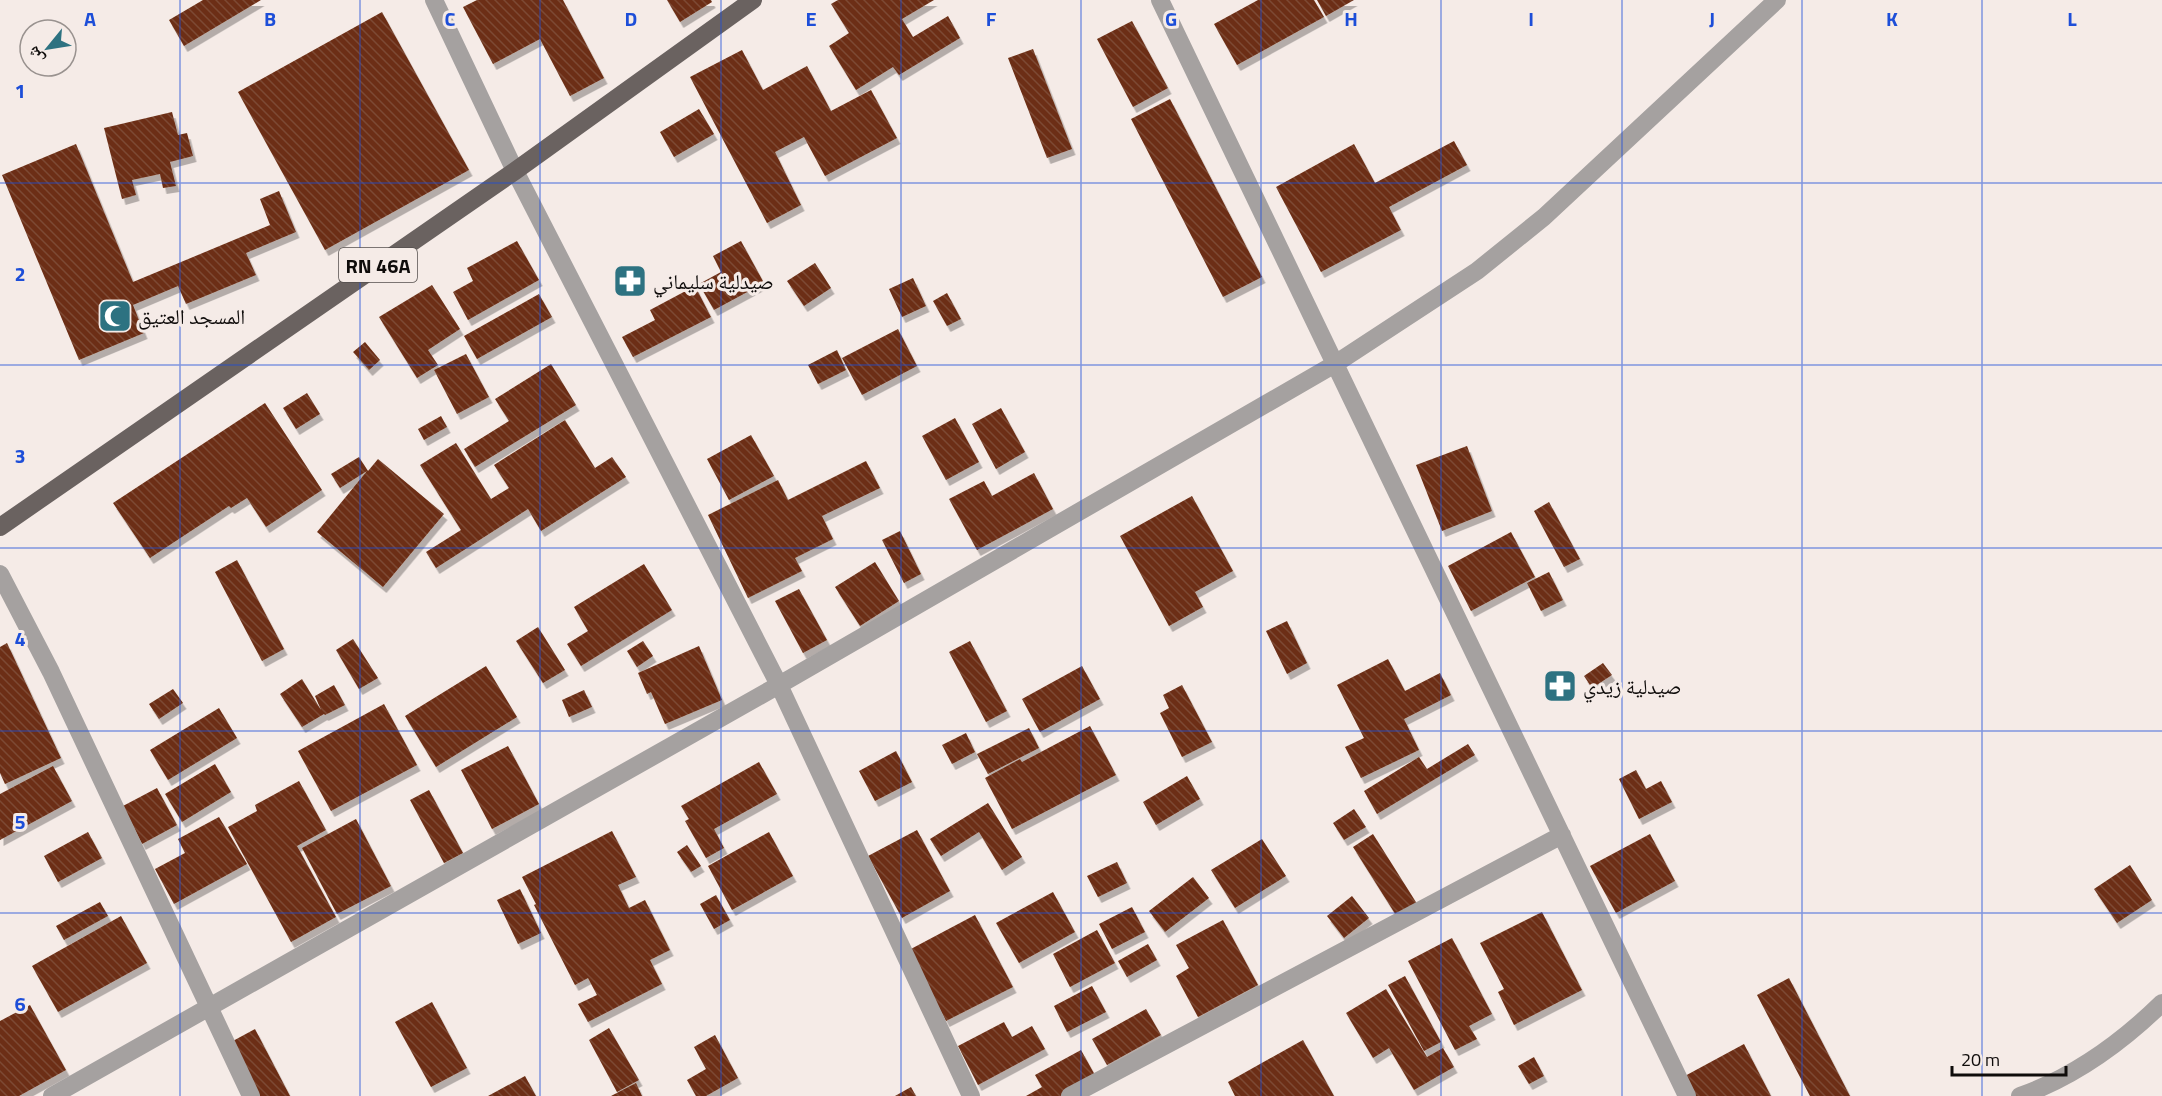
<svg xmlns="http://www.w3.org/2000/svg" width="2162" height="1096" font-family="'Titillium Web','Noto Naskh Arabic',sans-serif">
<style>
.building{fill:url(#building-back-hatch);filter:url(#shadow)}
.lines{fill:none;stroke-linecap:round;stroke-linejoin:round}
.minor{stroke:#a5a1a0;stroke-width:18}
.primary{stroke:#6a6260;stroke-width:18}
.grid{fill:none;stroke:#1d4ed8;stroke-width:1.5;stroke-opacity:0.55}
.labels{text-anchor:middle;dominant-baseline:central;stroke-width:6;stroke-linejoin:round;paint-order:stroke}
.shield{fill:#f5ebe7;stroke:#544f4d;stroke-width:1.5}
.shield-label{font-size:20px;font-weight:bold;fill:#0f0c0b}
.poi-label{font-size:21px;fill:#0f0c0b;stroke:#f5ebe7;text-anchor:start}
.grid-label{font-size:20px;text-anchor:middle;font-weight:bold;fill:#1d4ed8;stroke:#f5ebe7;stroke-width:6;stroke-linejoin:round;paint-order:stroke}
</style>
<defs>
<pattern id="building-back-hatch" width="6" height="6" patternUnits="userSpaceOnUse" patternTransform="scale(1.5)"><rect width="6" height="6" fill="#6c2e14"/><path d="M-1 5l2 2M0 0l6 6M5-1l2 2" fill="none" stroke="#7b4934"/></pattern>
<filter id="shadow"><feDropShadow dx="3.5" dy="6" stdDeviation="0" flood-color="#0004"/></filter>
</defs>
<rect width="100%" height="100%" fill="#f5ebe7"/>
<path class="building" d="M 203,0 L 261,0 L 184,46 L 169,20 Z
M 477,0 L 563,0 L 604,78 L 570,96 L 540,39 L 493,64 L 463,7 Z
M 667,0 L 711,0 L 712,2 L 680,22 Z
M 838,0 L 934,0 L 902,19 L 913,37 L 948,16 L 960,38 L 899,75 L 893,67 L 856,90 L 829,46 L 849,33 L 831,4 Z
M 1258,0 L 1314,0 L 1324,17 L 1237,65 L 1214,24 Z
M 1317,0 L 1354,0 L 1326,16 Z
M 382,12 L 469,170 L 325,250 L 238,92 Z
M 1132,21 L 1168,88 L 1133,107 L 1097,39 Z
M 1033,49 L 1072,149 L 1047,158 L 1008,58 Z
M 742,50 L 763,90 L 807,66 L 831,111 L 871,90 L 897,138 L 825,176 L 804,137 L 775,152 L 801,205 L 767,223 L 690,77 Z
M 1170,99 L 1262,277 L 1223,297 L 1131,119 Z
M 699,109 L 714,134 L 674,157 L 660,132 Z
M 172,112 L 178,135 L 187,133 L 193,156 L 170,162 L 176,186 L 163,188 L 160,174 L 132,180 L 136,195 L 122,199 L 104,128 Z
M 1454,141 L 1467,165 L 1389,207 L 1401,230 L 1321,272 L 1276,187 L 1354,144 L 1375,183 Z
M 76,144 L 133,282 L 270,225 L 260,199 L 279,191 L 296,232 L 246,253 L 256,275 L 186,304 L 178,286 L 133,305 L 144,333 L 79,360 L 2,175 Z
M 517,241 L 539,280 L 468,320 L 453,292 L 473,281 L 467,268 Z
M 741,241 L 764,283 L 714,310 L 699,284 L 721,272 L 713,256 Z
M 815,263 L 831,288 L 804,306 L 787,281 Z
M 913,278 L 926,306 L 902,317 L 889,289 Z
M 432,285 L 460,329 L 428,350 L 438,365 L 417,378 L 379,317 Z
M 695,286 L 711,317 L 633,357 L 622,337 L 655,320 L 650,310 Z
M 947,293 L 961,319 L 947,326 L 933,301 Z
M 539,294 L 552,317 L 477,359 L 464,336 Z
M 898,329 L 917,366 L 862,395 L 842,358 Z
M 365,342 L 380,360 L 369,370 L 353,352 Z
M 837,350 L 846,370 L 818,384 L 808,365 Z
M 466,354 L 489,397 L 457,414 L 434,370 Z
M 551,364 L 576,405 L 475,467 L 464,449 L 509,421 L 495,399 Z
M 307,393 L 320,414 L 296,429 L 283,408 Z
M 265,403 L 322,490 L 266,527 L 247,498 L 231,508 L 229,506 L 150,558 L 113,503 Z
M 1001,408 L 1025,452 L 996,469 L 972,424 Z
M 441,416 L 447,427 L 424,440 L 418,429 Z
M 955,418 L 979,462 L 946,480 L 922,436 Z
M 565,420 L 595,468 L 612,457 L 626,477 L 541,531 L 528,509 L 436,568 L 426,552 L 461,530 L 420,465 L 456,443 L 491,499 L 509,488 L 494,465 Z
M 751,435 L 774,476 L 729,500 L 707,459 Z
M 1467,446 L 1492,511 L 1442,531 L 1416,465 Z
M 359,457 L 368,471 L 378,459 L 444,514 L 383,587 L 317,532 L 367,471 L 340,488 L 331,474 Z
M 866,461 L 880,488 L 822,516 L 833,539 L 795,558 L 802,571 L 748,598 L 708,515 L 778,480 L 788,500 Z
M 1034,473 L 1053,509 L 977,550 L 949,499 L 984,481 L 992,496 Z
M 1192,496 L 1233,571 L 1195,592 L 1203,607 L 1169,626 L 1120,536 Z
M 1549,502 L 1580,559 L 1564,567 L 1534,511 Z
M 900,531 L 921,574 L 904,583 L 882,540 Z
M 1511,532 L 1535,577 L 1471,611 L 1448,566 Z
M 237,560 L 284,649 L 262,661 L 215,572 Z
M 875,562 L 899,601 L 860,626 L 835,587 Z
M 644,564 L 672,610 L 581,666 L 567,644 L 588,631 L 574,607 Z
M 1549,572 L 1563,600 L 1541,611 L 1527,583 Z
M 799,589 L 827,640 L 803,653 L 775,601 Z
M 1287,621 L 1307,663 L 1287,674 L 1266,631 Z
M 538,627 L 565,670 L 543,683 L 516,641 Z
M 353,639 L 378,678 L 359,689 L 336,650 Z
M 643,641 L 653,656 L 637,667 L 627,651 Z
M 970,641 L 1007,711 L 986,722 L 949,652 Z
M 7,643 L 61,758 L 5,784 L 0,773 L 0,647 Z
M 699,646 L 722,700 L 665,724 L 651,692 L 647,694 L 638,673 Z
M 1388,659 L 1405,691 L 1440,673 L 1451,695 L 1404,719 L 1419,750 L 1361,778 L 1345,747 L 1364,738 L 1337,685 Z
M 1603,663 L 1612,675 L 1592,688 L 1584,676 Z
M 486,666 L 517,717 L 436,767 L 405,716 Z
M 1082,666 L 1100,699 L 1040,732 L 1022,699 Z
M 302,679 L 321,710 L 315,696 L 334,685 L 345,705 L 325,715 L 324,714 L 302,727 L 280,694 Z
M 1182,685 L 1212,742 L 1182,757 L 1160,713 L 1169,708 L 1163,695 Z
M 173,689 L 183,703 L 159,719 L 149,704 Z
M 584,690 L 592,707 L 569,717 L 562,700 Z
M 384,704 L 417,765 L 331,811 L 298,751 Z
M 219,708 L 237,738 L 168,780 L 150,750 Z
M 1090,726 L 1116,775 L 1012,829 L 985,778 L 1020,759 L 1022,762 Z
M 1029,728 L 1039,748 L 988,774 L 977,754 Z
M 966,733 L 975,752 L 952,764 L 942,745 Z
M 1468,744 L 1475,755 L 1377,814 L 1364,791 L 1419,757 L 1427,769 Z
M 508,746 L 539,804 L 492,829 L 461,770 Z
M 896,751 L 912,782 L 875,801 L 859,771 Z
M 759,762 L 777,794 L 714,829 L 724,848 L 706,858 L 685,821 L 689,819 L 681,806 Z
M 215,764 L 231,792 L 182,822 L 165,794 Z
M 53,766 L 72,801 L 0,840 L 0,794 Z
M 1636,770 L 1646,789 L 1661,781 L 1672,802 L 1639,819 L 1619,779 Z
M 1187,776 L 1200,799 L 1156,825 L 1143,802 Z
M 299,781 L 326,830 L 297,846 L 336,917 L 291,942 L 228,827 L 257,811 L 255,805 Z
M 157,788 L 177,825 L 142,844 L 123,806 Z
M 429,790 L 463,853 L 444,863 L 410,800 Z
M 988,803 L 1022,857 L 1002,870 L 979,832 L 941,856 L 930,839 Z
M 1354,809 L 1366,827 L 1344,840 L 1333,823 Z
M 219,817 L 247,864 L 174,904 L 155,869 L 185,853 L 178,839 Z
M 356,819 L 391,886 L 337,914 L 302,848 Z
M 917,830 L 950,891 L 902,918 L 868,856 Z
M 612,831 L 636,877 L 618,885 L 629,908 L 645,900 L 670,950 L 650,960 L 662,984 L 588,1022 L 578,1004 L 597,995 L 588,978 L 575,985 L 534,905 L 536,904 L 522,877 Z
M 88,832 L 102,858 L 58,882 L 44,856 Z
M 769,832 L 793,876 L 732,910 L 708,866 Z
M 1373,834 L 1419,907 L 1399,920 L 1353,847 Z
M 1650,834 L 1675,881 L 1616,913 L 1590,866 Z
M 1262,839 L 1286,876 L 1235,908 L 1211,870 Z
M 687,845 L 701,866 L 691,872 L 677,852 Z
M 1117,862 L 1127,883 L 1098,897 L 1087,876 Z
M 2130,865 L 2152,900 L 2117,923 L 2094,889 Z
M 1193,877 L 1209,898 L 1165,932 L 1149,911 Z
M 520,889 L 541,933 L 518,944 L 497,900 Z
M 1053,892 L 1075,932 L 1019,963 L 996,923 Z
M 716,895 L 730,920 L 714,929 L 700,904 Z
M 1352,896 L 1369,918 L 1344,938 L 1327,916 Z
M 100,902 L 108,916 L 64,940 L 56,926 Z
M 1132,907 L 1145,932 L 1112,949 L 1099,924 Z
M 1542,912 L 1582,990 L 1514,1025 L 1498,992 L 1504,989 L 1480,943 Z
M 975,915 L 1013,987 L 946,1021 L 909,950 Z
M 121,916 L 147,963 L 58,1012 L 32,966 Z
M 1223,920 L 1258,985 L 1198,1017 L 1176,976 L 1189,968 L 1176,945 Z
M 1097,930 L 1115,963 L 1070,987 L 1053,954 Z
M 1452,938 L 1492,1014 L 1469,1026 L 1477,1039 L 1455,1050 L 1408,961 Z
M 1148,944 L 1157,960 L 1127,977 L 1118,961 Z
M 1405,976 L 1441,1042 L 1424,1051 L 1388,985 Z
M 1789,978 L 1850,1096 L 1810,1096 L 1757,995 Z
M 1092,986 L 1106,1012 L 1067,1032 L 1054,1006 Z
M 1386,989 L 1427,1057 L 1443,1048 L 1454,1067 L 1414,1090 L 1389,1048 L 1373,1058 L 1346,1013 Z
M 432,1002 L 467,1068 L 431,1087 L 395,1022 Z
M 30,1005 L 66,1070 L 19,1096 L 0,1096 L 0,1021 Z
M 1146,1009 L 1161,1035 L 1107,1065 L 1092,1039 Z
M 1004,1022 L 1012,1037 L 1032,1026 L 1045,1049 L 978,1085 L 958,1046 Z
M 609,1028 L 639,1080 L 617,1092 L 589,1040 Z
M 255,1029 L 290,1096 L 260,1096 L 231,1042 Z
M 715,1035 L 738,1078 L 706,1096 L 696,1096 L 687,1080 L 706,1069 L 694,1047 Z
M 1303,1040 L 1334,1096 L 1235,1096 L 1228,1082 Z
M 1744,1044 L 1771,1096 L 1693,1096 L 1683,1077 Z
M 1081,1050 L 1096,1077 L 1062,1096 L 1026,1096 L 1042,1087 L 1035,1075 Z
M 1534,1057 L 1544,1076 L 1529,1084 L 1518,1066 Z
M 525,1076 L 536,1096 L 488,1096 Z
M 636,1083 L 642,1096 L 611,1096 Z
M 911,1087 L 916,1096 L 895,1096 Z"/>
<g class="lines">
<path class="minor" d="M 1160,0 L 1687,1096
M 0,574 L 51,672 L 251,1096
M 52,1096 L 779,685 L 515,171 L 434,0
M 971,1096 L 779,685 L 1335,364 L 1477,271 L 1544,217 L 1777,0
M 1070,1096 L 1562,835
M 2020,1096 C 2074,1077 2122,1042 2162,1003"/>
<path class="primary" d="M 0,527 L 515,171 L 753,0"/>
</g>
<path class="grid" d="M 180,0 L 180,1096M 360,0 L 360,1096M 540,0 L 540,1096M 721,0 L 721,1096M 901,0 L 901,1096M 1081,0 L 1081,1096M 1261,0 L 1261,1096M 1441,0 L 1441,1096M 1622,0 L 1622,1096M 1802,0 L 1802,1096M 1982,0 L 1982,1096M 0,183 L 2162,183M 0,365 L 2162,365M 0,548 L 2162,548M 0,731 L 2162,731M 0,913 L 2162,913"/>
<defs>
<g id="pharmacy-square" transform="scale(1.725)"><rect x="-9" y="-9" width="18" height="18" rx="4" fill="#2d7281" stroke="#f5ebe7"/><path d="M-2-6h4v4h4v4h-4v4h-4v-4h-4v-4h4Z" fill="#fff"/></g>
<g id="mosque-square" transform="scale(1.725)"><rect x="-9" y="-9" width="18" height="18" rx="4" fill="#2d7281" stroke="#f5ebe7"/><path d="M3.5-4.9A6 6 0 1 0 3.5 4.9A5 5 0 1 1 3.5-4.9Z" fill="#fff"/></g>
</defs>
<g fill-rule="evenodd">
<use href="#pharmacy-square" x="630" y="281"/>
<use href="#mosque-square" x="115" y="316"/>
<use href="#pharmacy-square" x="1560" y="686"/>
</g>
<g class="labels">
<rect class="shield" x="339" y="248" width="78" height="34" rx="4.5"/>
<g class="shield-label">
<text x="378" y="265">RN 46A</text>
</g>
<g class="poi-label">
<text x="653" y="281">صيدلية سليماني</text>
<text x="138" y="316">المسجد العتيق</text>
<text x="1583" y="686">صيدلية زيدي</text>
</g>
</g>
<g class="grid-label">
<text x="90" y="26">A</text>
<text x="270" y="26">B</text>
<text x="450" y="26">C</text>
<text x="631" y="26">D</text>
<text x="811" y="26">E</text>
<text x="991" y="26">F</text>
<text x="1171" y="26">G</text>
<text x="1351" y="26">H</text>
<text x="1531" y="26">I</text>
<text x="1712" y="26">J</text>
<text x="1892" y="26">K</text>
<text x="2072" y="26">L</text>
<text x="20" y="98">1</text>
<text x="20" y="281">2</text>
<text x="20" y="463">3</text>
<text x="20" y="646">4</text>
<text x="20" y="829">5</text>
<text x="20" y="1011">6</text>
</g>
<g transform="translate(48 48) rotate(240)"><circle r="28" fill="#f5ebe7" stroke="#99928f" stroke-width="1.5"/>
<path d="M0-4.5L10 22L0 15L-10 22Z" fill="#2d7281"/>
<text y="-9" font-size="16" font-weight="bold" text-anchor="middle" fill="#0f0c0b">ش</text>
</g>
<path d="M1952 1066v9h114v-9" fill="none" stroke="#0f0c0b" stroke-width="3"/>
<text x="1961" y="1066" font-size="18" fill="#0f0c0b" stroke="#f5ebe7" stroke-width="4.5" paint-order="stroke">20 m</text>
</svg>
